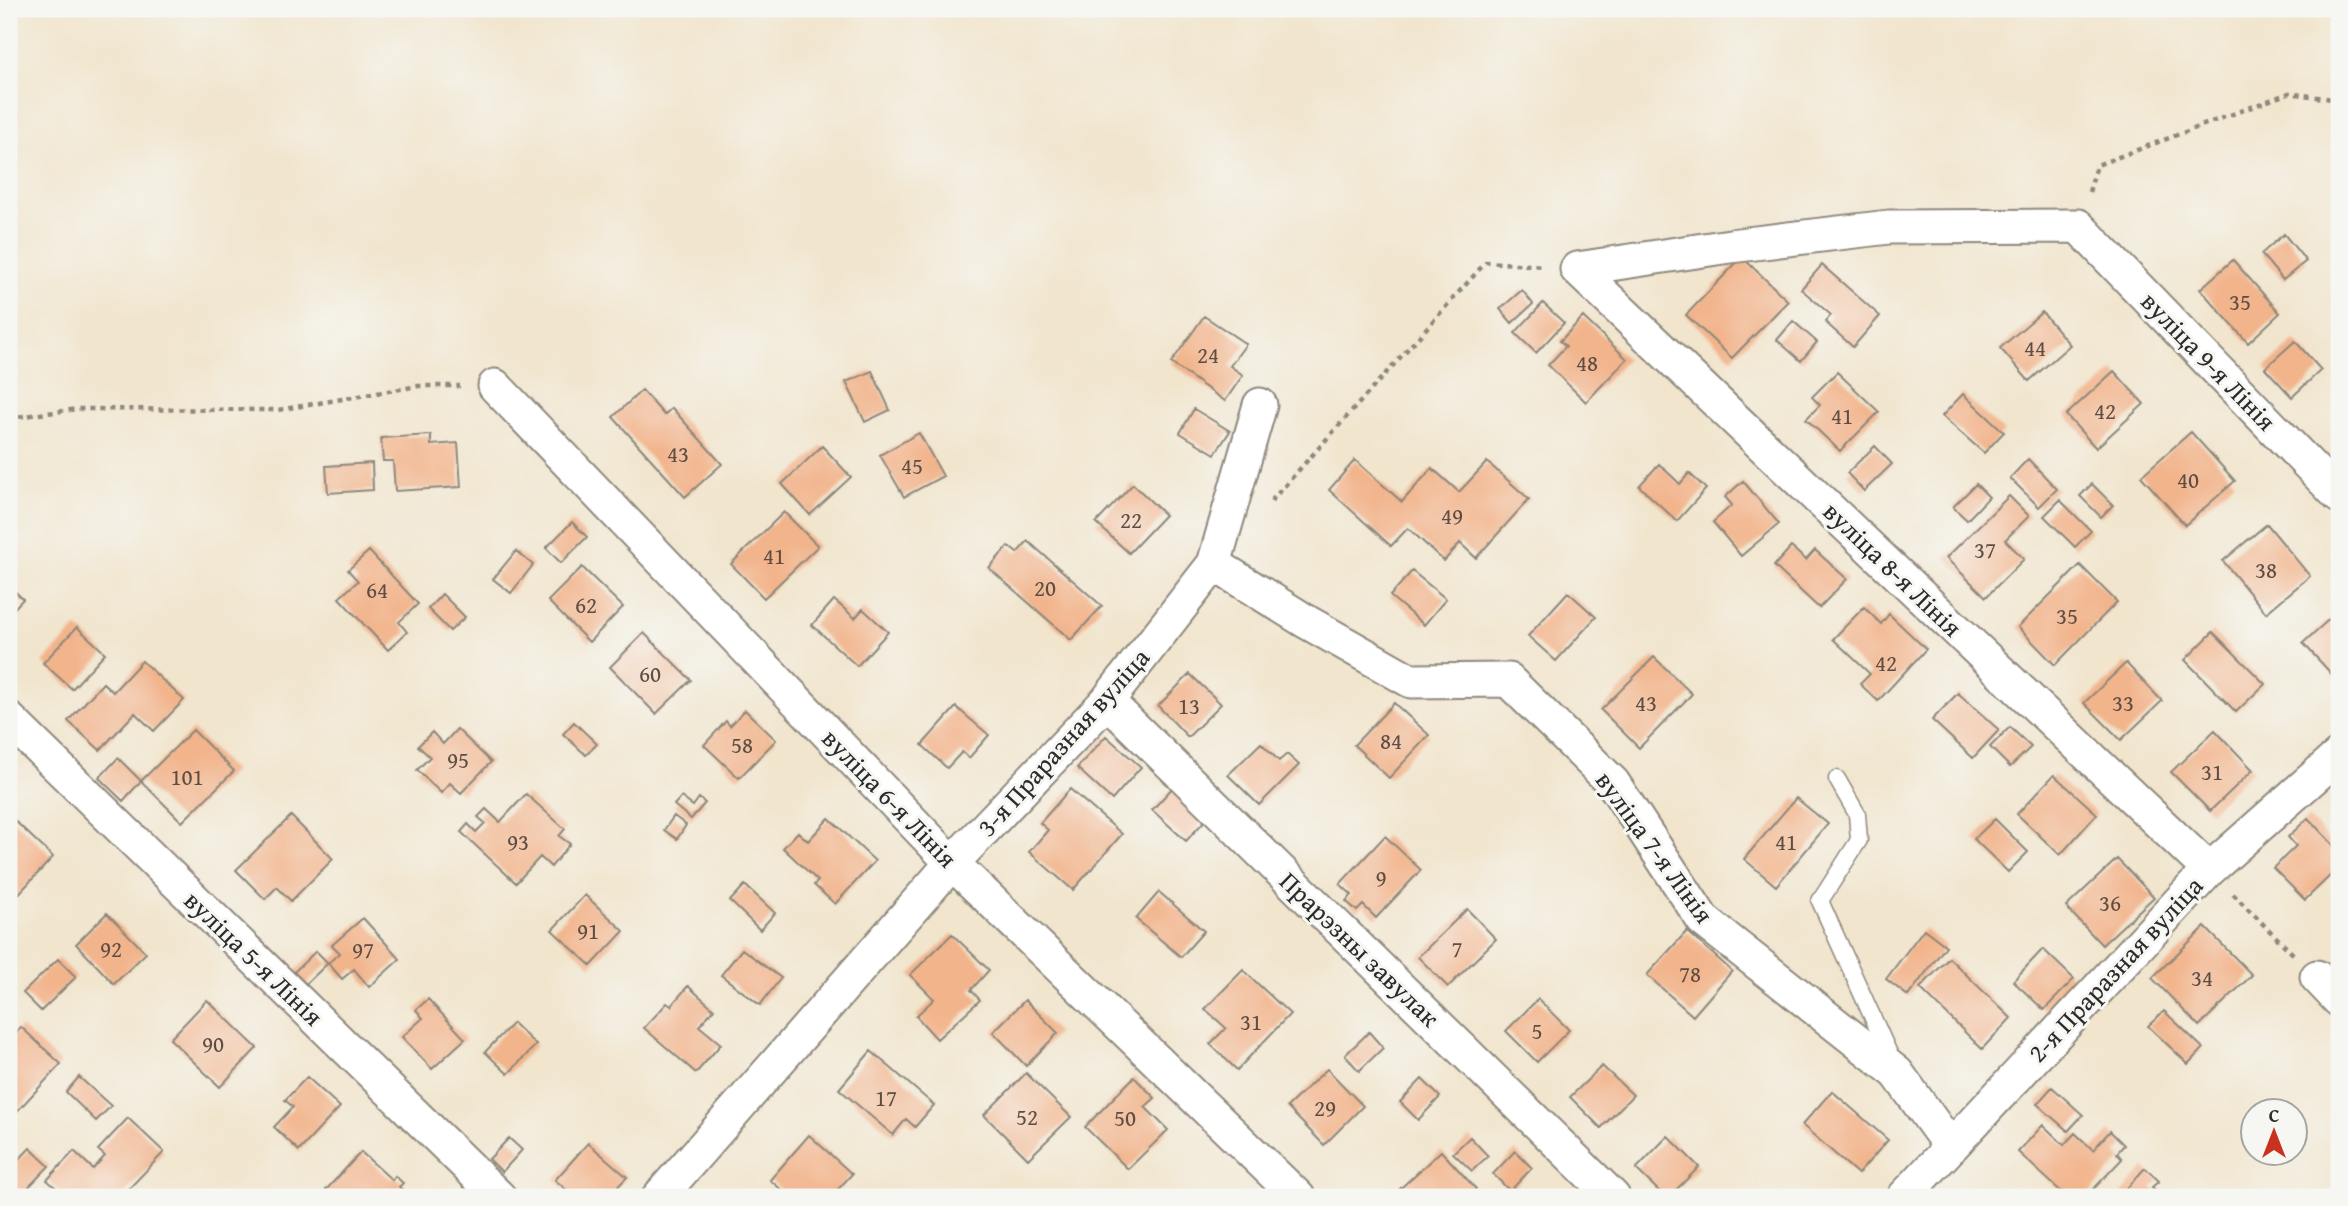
<svg xmlns="http://www.w3.org/2000/svg" width="2348" height="1206" font-family="'Gentium Book Plus',serif">
<style>
.building{fill:#f2b48b}
.lines{fill:none;stroke-linecap:round;stroke-linejoin:round}
.lane-casing{stroke:#8e887c;stroke-width:19}
.street-casing{stroke:#8e887c;stroke-width:37}
.path{stroke:#8e887c;stroke-width:4.5;stroke-dasharray:5 5;stroke-linecap:butt}
.lane{stroke:#fff;stroke-width:16}
.street{stroke:#fff;stroke-width:33}
.labels{text-anchor:middle;dominant-baseline:central;stroke-width:6;stroke-linejoin:round;paint-order:stroke}
.number-label{font-size:23px;fill:#5d4d43}
.street-label{font-size:26px;fill:#2b2b2b;stroke:#f6f6f2}
</style>
<rect width="100%" height="100%" fill="#f6f6f2"/>
<filter id="ink" filterUnits="userSpaceOnUse"><feTurbulence type="fractalNoise" baseFrequency=".0143" numOctaves="2"/><feDisplacementMap in="SourceGraphic" scale="14" xChannelSelector="R" yChannelSelector="G"/><feConvolveMatrix kernelMatrix="1 2 1 2 8 2 1 2 1" color-interpolation-filters="sRGB"/></filter>
<filter id="wash" filterUnits="userSpaceOnUse"><feTurbulence type="fractalNoise" baseFrequency=".00686" numOctaves="4" result="noise"/><feDisplacementMap in="SourceGraphic" scale="28" xChannelSelector="R" yChannelSelector="G"/><feGaussianBlur stdDeviation="1.57" result="paint"/><feColorMatrix in="noise" values="0 0 0 0 0 0 0 0 0 0 0 0 0 0 0 0 0 1.4 0 .05"/><feComposite in="paint" operator="in"/></filter>
<g filter="url(#wash)">
<rect width="100%" height="100%" fill="#f1e5cd"/>
<g id="blocks">
<path class="building" d="M 2284,234 L 2306,261 L 2283,280 L 2261,254 Z
M 1742,257 L 1788,301 L 1732,358 L 1686,315 Z
M 2233,260 L 2280,313 L 2248,343 L 2200,289 Z
M 1822,265 L 1880,316 L 1853,347 L 1825,322 L 1831,315 L 1801,289 Z
M 1522,290 L 1533,304 L 1512,323 L 1500,309 Z
M 1543,303 L 1564,323 L 1536,353 L 1515,333 Z
M 2042,312 L 2070,345 L 2029,381 L 2000,348 Z
M 1204,316 L 1246,344 L 1230,366 L 1243,375 L 1225,401 L 1171,363 Z
M 1583,317 L 1627,359 L 1586,402 L 1548,365 L 1566,346 L 1560,341 Z
M 1793,321 L 1817,342 L 1801,361 L 1777,340 Z
M 2295,341 L 2321,370 L 2292,397 L 2265,368 Z
M 872,371 L 890,410 L 865,422 L 846,382 Z
M 2114,371 L 2144,404 L 2096,448 L 2066,415 Z
M 1837,372 L 1879,412 L 1840,451 L 1806,419 L 1820,405 L 1812,397 Z
M 642,390 L 664,415 L 672,408 L 722,464 L 685,497 L 613,417 Z
M 1963,394 L 2004,432 L 1984,453 L 1942,416 Z
M 1194,409 L 1230,431 L 1215,454 L 1180,433 Z
M 2191,432 L 2235,481 L 2185,525 L 2141,476 Z
M 919,433 L 943,476 L 904,497 L 880,455 Z
M 431,435 L 431,445 L 458,443 L 461,487 L 395,491 L 393,461 L 383,461 L 381,438 Z
M 822,446 L 851,477 L 810,515 L 782,484 Z
M 1875,446 L 1892,464 L 1864,491 L 1847,473 Z
M 2028,459 L 2057,489 L 2039,507 L 2010,478 Z
M 1355,460 L 1402,502 L 1432,468 L 1459,492 L 1487,462 L 1529,499 L 1476,558 L 1460,543 L 1444,561 L 1408,528 L 1391,546 L 1329,490 Z
M 372,463 L 373,490 L 328,493 L 326,466 Z
M 1659,464 L 1680,484 L 1689,473 L 1706,489 L 1677,521 L 1639,486 Z
M 1743,481 L 1779,524 L 1741,556 L 1713,522 L 1732,505 L 1725,497 Z
M 1133,484 L 1165,515 L 1129,553 L 1096,523 Z
M 1976,484 L 1989,497 L 1967,520 L 1953,507 Z
M 2092,484 L 2113,505 L 2101,517 L 2080,496 Z
M 2009,496 L 2029,516 L 2005,540 L 2024,559 L 1986,597 L 1946,558 Z
M 2060,500 L 2091,531 L 2075,547 L 2044,516 Z
M 784,512 L 818,546 L 764,598 L 731,564 Z
M 572,522 L 587,537 L 561,563 L 546,548 Z
M 2267,524 L 2310,576 L 2266,613 L 2223,561 Z
M 1028,541 L 1102,606 L 1071,640 L 989,568 L 1008,546 L 1017,553 Z
M 1791,547 L 1806,560 L 1815,550 L 1847,579 L 1819,608 L 1774,566 Z
M 369,551 L 418,604 L 399,622 L 407,632 L 388,650 L 339,598 L 358,581 L 348,570 Z
M 516,551 L 533,565 L 511,593 L 493,579 Z
M 2080,565 L 2117,602 L 2055,665 L 2018,627 Z
M 582,567 L 623,607 L 589,642 L 548,601 Z
M 1412,571 L 1446,599 L 1424,625 L 1390,596 Z
M 9,586 L 23,599 L 9,614 Z
M 1568,592 L 1596,617 L 1556,661 L 1528,636 Z
M 442,594 L 465,617 L 450,631 L 428,609 Z
M 834,600 L 855,618 L 863,609 L 888,632 L 857,666 L 812,625 Z
M 1864,607 L 1881,624 L 1889,614 L 1926,649 L 1878,701 L 1860,684 L 1870,674 L 1833,639 Z
M 2339,610 L 2339,682 L 2303,643 Z
M 77,627 L 105,653 L 72,689 L 43,663 Z
M 2213,632 L 2265,684 L 2236,712 L 2185,660 Z
M 644,633 L 691,680 L 656,714 L 610,667 Z
M 1654,657 L 1692,694 L 1639,748 L 1601,710 Z
M 142,661 L 184,700 L 154,731 L 135,713 L 100,750 L 68,721 L 103,683 L 113,692 Z
M 2126,663 L 2162,701 L 2121,740 L 2084,703 Z
M 1190,674 L 1221,704 L 1188,737 L 1158,706 Z
M 1958,693 L 1999,730 L 1973,758 L 1932,720 Z
M 1394,703 L 1429,735 L 1389,778 L 1354,745 Z
M 956,707 L 989,735 L 969,758 L 962,752 L 947,768 L 922,745 Z
M 745,710 L 776,740 L 739,778 L 704,745 L 726,721 L 730,726 Z
M 574,722 L 597,744 L 586,755 L 563,734 Z
M 2010,727 L 2031,747 L 2010,767 L 1990,747 Z
M 457,729 L 491,762 L 461,793 L 450,783 L 441,793 L 417,770 L 430,757 L 418,746 L 432,732 L 443,744 Z
M 193,730 L 234,771 L 182,822 L 141,781 L 123,801 L 99,778 L 118,758 L 141,781 Z
M 2215,730 L 2253,770 L 2210,811 L 2171,772 Z
M 1106,736 L 1141,767 L 1112,800 L 1077,768 Z
M 1261,743 L 1279,761 L 1287,754 L 1299,765 L 1259,805 L 1228,775 Z
M 2054,775 L 2097,814 L 2060,855 L 2017,814 Z
M 1175,785 L 1209,816 L 1186,841 L 1152,810 Z
M 1070,789 L 1122,834 L 1073,890 L 1029,852 L 1048,830 L 1040,823 Z
M 526,794 L 565,829 L 559,836 L 570,844 L 551,867 L 540,857 L 516,883 L 461,832 L 468,824 L 476,832 L 485,823 L 478,817 L 486,809 L 500,822 Z
M 681,797 L 693,806 L 699,798 L 705,803 L 691,819 L 674,805 Z
M 1796,798 L 1828,824 L 1776,886 L 1744,859 Z
M 291,816 L 333,859 L 291,901 L 277,887 L 265,899 L 236,870 Z
M 674,816 L 686,825 L 677,839 L 664,830 Z
M 12,818 L 53,857 L 13,900 L 9,895 L 9,821 Z
M 829,818 L 875,861 L 835,904 L 814,885 L 818,881 L 783,848 L 798,832 L 808,841 Z
M 2308,818 L 2339,851 L 2339,867 L 2305,900 L 2273,868 L 2296,846 L 2288,837 Z
M 1995,819 L 2028,852 L 2008,872 L 1974,839 Z
M 1385,836 L 1421,870 L 1376,918 L 1363,905 L 1357,911 L 1346,901 L 1352,895 L 1340,884 Z
M 2117,859 L 2154,897 L 2102,945 L 2066,907 Z
M 745,885 L 775,913 L 760,930 L 730,901 Z
M 1159,892 L 1204,931 L 1181,957 L 1136,919 Z
M 585,895 L 624,931 L 591,966 L 552,930 Z
M 1467,909 L 1496,939 L 1448,987 L 1418,957 Z
M 107,913 L 146,953 L 114,984 L 76,944 Z
M 363,918 L 400,959 L 369,987 L 354,969 L 342,979 L 328,963 L 340,953 L 332,945 Z
M 2205,927 L 2252,975 L 2199,1026 L 2152,978 Z
M 1924,929 L 1946,946 L 1908,996 L 1886,979 Z
M 1687,931 L 1732,971 L 1693,1016 L 1647,975 Z
M 952,934 L 989,970 L 971,990 L 980,1000 L 937,1039 L 916,1016 L 934,999 L 910,975 Z
M 742,949 L 781,978 L 760,1005 L 721,975 Z
M 2043,949 L 2074,979 L 2044,1010 L 2013,981 Z
M 316,951 L 328,963 L 306,984 L 294,972 Z
M 1949,958 L 2011,1018 L 1982,1049 L 1920,988 Z
M 58,959 L 76,977 L 41,1011 L 23,993 Z
M 1243,970 L 1290,1014 L 1237,1070 L 1210,1044 L 1226,1028 L 1205,1009 Z
M 688,986 L 714,1009 L 699,1026 L 721,1044 L 696,1073 L 644,1028 L 667,1003 L 671,1006 Z
M 428,999 L 465,1039 L 432,1069 L 402,1037 L 423,1018 L 416,1010 Z
M 1538,999 L 1569,1030 L 1537,1062 L 1506,1031 Z
M 207,1000 L 257,1048 L 220,1087 L 170,1039 Z
M 1025,1000 L 1058,1033 L 1026,1066 L 993,1032 Z
M 2164,1011 L 2203,1048 L 2188,1064 L 2148,1026 Z
M 513,1023 L 536,1045 L 508,1074 L 485,1052 Z
M 21,1027 L 61,1064 L 9,1120 L 9,1041 Z
M 1369,1032 L 1383,1048 L 1359,1071 L 1345,1055 Z
M 871,1051 L 934,1105 L 915,1127 L 906,1119 L 893,1135 L 839,1089 Z
M 1602,1066 L 1633,1095 L 1601,1128 L 1570,1097 Z
M 1327,1069 L 1363,1106 L 1324,1145 L 1287,1107 Z
M 1026,1073 L 1071,1117 L 1028,1159 L 984,1115 Z
M 79,1077 L 111,1106 L 96,1121 L 66,1092 Z
M 307,1077 L 340,1107 L 299,1151 L 274,1127 L 293,1107 L 285,1100 Z
M 1134,1077 L 1155,1098 L 1145,1107 L 1168,1130 L 1128,1169 L 1085,1127 Z
M 1422,1079 L 1440,1097 L 1418,1120 L 1400,1102 Z
M 2052,1087 L 2083,1115 L 2068,1131 L 2037,1104 Z
M 1832,1091 L 1888,1140 L 1858,1174 L 1802,1125 Z
M 128,1118 L 164,1152 L 121,1197 L 66,1197 L 47,1180 L 74,1151 L 93,1169 L 105,1156 L 98,1150 Z
M 2043,1125 L 2064,1145 L 2075,1133 L 2093,1150 L 2110,1131 L 2124,1145 L 2117,1153 L 2122,1159 L 2086,1197 L 2067,1197 L 2018,1152 Z
M 809,1135 L 852,1174 L 831,1197 L 790,1197 L 770,1180 Z
M 1668,1136 L 1699,1167 L 1669,1197 L 1665,1197 L 1636,1169 Z
M 1470,1137 L 1488,1156 L 1472,1171 L 1453,1153 Z
M 509,1138 L 522,1150 L 502,1172 L 489,1159 Z
M 588,1143 L 627,1177 L 608,1197 L 575,1197 L 555,1180 Z
M 30,1148 L 49,1166 L 20,1196 L 9,1186 L 9,1170 Z
M 1441,1151 L 1476,1189 L 1467,1197 L 1391,1197 Z
M 1515,1151 L 1532,1168 L 1510,1191 L 1493,1174 Z
M 361,1152 L 392,1180 L 395,1176 L 403,1183 L 399,1187 L 411,1197 L 334,1197 L 326,1190 Z
M 2145,1168 L 2159,1181 L 2152,1187 L 2163,1197 L 2119,1197 Z"/>
</g>
</g>
<g filter="url(#ink)">
<use href="#blocks" fill-opacity="0" stroke="#8e887c" stroke-width="2"/>
<g class="lines">
<g class="lane-casing">
<path id="lane" d="M 1837,779 L 1857,814 L 1859,840 L 1820,901 L 1891,1058"/>
</g>
<g class="street-casing">
<path id="street" d="M 1577,269 L 1730,246 L 1889,227 L 2078,226 L 2339,496
M 1577,269 L 2209,870
M 495,386 L 952,863 L 1298,1197
M 1214,564 L 1307,622 L 1411,681 L 1508,680 L 1613,783 L 1703,920 L 1897,1073 L 1950,1146
M 1107,701 L 1613,1197
M 9,719 L 499,1197
M 2317,977 L 2339,1000
M 659,1197 L 952,863 L 1107,701 L 1214,564 L 1260,405
M 1904,1197 L 2209,870 L 2339,755"/>
</g>
<path class="path" d="M 2089,192 L 2097,165 L 2289,93 L 2339,100
M 9,418 L 78,409 L 278,410 L 418,386 L 460,386
M 1271,501 L 1486,262 L 1544,266
M 2233,894 L 2294,955"/>
<use href="#lane" class="lane"/>
<use href="#street" class="street"/>
</g>
</g>
<g class="labels">
<g class="number-label">
<text x="2240" y="301">35</text>
<text x="2035" y="347">44</text>
<text x="1208" y="354">24</text>
<text x="1587" y="362">48</text>
<text x="2105" y="410">42</text>
<text x="1842" y="415">41</text>
<text x="678" y="453">43</text>
<text x="912" y="465">45</text>
<text x="2188" y="479">40</text>
<text x="1452" y="515">49</text>
<text x="1131" y="519">22</text>
<text x="1985" y="549">37</text>
<text x="774" y="555">41</text>
<text x="2266" y="569">38</text>
<text x="1045" y="587">20</text>
<text x="377" y="589">64</text>
<text x="586" y="604">62</text>
<text x="2067" y="615">35</text>
<text x="1886" y="662">42</text>
<text x="650" y="673">60</text>
<text x="1646" y="702">43</text>
<text x="2123" y="702">33</text>
<text x="1189" y="705">13</text>
<text x="1391" y="740">84</text>
<text x="742" y="744">58</text>
<text x="458" y="759">95</text>
<text x="2212" y="771">31</text>
<text x="187" y="776">101</text>
<text x="518" y="841">93</text>
<text x="1786" y="841">41</text>
<text x="1381" y="877">9</text>
<text x="2110" y="902">36</text>
<text x="588" y="930">91</text>
<text x="111" y="948">92</text>
<text x="1457" y="948">7</text>
<text x="363" y="949">97</text>
<text x="1690" y="973">78</text>
<text x="2202" y="977">34</text>
<text x="1251" y="1021">31</text>
<text x="1537" y="1030">5</text>
<text x="213" y="1043">90</text>
<text x="886" y="1097">17</text>
<text x="1325" y="1107">29</text>
<text x="1027" y="1116">52</text>
<text x="1125" y="1117">50</text>
</g>
<g class="street-label">
<text transform="translate(2209 361) rotate(46)">вуліца 9-я Лінія</text>
<text transform="translate(1893 569) rotate(44)">вуліца 8-я Лінія</text>
<text transform="translate(1063 742) rotate(-48)">3-я Праразная вуліца</text>
<text transform="translate(890 798) rotate(46)">вуліца 6-я Лінія</text>
<text transform="translate(1655 847) rotate(54)">вуліца 7-я Лінія</text>
<text transform="translate(1360 949) rotate(44)">Прарэзны завулак</text>
<text transform="translate(254 958) rotate(44)">вуліца 5-я Лінія</text>
<text transform="translate(2115 969) rotate(-47)">2-я Праразная вуліца</text>
</g>
</g>
<rect width="2348" height="1206" fill="none" stroke="#f6f6f2" stroke-width="35"/>
<g transform="translate(2274 1132)"><circle r="33" fill="#f6f6f2" stroke="#a5a5a2" stroke-width="2"/>
<path d="M0-5L12 26L0 18L-12 26Z" fill="#c8321e"/>
<text y="-10" font-size="19" font-weight="bold" text-anchor="middle" fill="#2b2b2b">С</text>
</g>
</svg>
